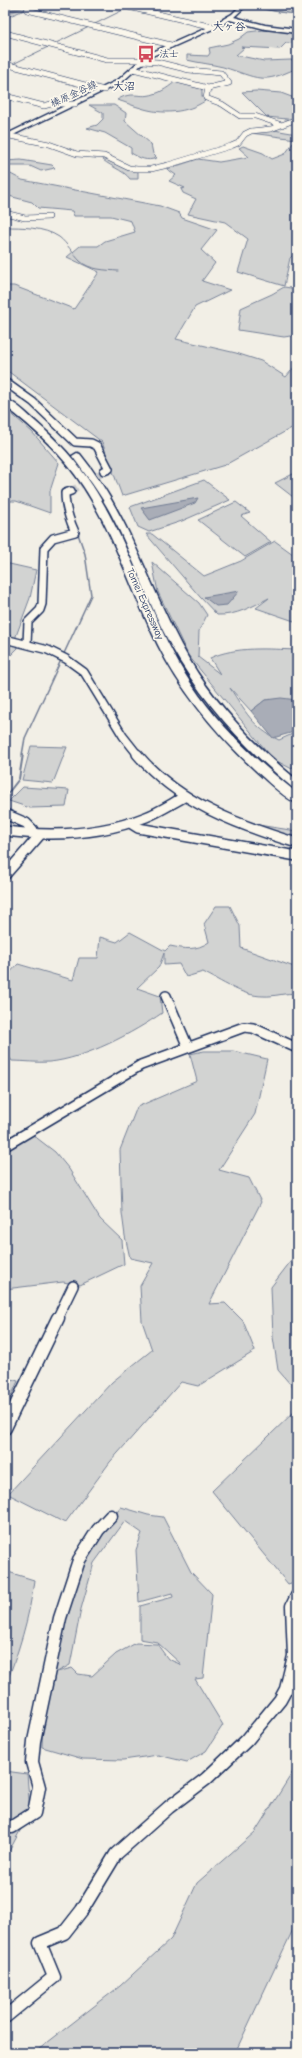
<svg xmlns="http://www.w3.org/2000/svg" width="302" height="2058" font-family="'Comic Neue','Klee One',sans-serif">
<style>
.green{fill:#d2d3d2;stroke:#768198;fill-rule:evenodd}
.water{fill:#a9adb7;stroke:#707b93}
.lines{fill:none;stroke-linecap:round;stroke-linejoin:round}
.stream-far2{stroke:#707b93;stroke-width:1}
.stream-far1{stroke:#707b93;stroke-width:1.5}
.stream{stroke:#707b93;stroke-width:2}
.river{fill:#a9adb7;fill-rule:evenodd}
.minor-tunnel{stroke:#c7c9cb;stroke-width:7;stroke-dasharray:7 3.5;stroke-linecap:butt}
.minor-far3-casing{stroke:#1b2f5e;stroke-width:6}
.minor-far2-casing{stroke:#1b2f5e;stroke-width:10}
.minor-far1-casing{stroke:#1b2f5e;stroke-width:12}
.minor-casing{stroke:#1b2f5e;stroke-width:15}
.major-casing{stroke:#1b2f5e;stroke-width:3}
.highway-casing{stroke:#1b2f5e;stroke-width:3}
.minor-far3{stroke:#fbf7ec;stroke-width:5}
.minor-far2{stroke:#fbf7ec;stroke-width:7}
.minor-far1{stroke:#fbf7ec;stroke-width:9}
.minor{stroke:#fbf7ec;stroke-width:12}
.major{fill:#fbf7ec;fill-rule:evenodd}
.highway{fill:#fbf7ec;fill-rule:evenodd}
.labels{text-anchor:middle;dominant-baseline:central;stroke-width:3.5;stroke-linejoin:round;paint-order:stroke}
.far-poi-label{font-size:10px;fill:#1b2f5e;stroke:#fbf7ec;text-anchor:start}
.far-street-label{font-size:10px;fill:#1b2f5e;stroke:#fbf7ec}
.far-neighbourhood-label{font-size:11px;font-weight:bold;fill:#1b2f5e;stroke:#fbf7ec}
</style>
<rect width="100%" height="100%" fill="#f2efe6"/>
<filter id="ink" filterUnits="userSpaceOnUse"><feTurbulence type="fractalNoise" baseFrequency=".025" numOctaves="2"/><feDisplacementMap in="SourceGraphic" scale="8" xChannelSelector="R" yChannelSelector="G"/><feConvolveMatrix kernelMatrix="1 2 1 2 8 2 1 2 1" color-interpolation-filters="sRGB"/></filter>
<g filter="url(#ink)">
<path class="green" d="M 21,5 L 36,5 L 5,18 L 5,12 Z
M 245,5 L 297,5 L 297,14 C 279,13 263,8 245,5 Z
M 264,30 L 297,32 L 297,44 L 286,43 L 280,49 L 241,47 L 244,48 L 236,55 L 264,61 L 291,60 L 297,62 L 297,68 C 261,85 259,78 223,67 C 211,64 199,63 187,60 L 187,55 L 208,56 L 210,53 L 209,48 L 228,44 L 239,39 L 248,32 Z
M 176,81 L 202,88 L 202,96 L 205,101 C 187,113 162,115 141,108 C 133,106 125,102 117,100 C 132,90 140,99 154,94 C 162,92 170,86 176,81 Z
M 256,91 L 281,93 L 297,99 L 297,120 L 267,117 L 242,92 Z
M 89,105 L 114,105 L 126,113 L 125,121 L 151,144 L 153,154 L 157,158 C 146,162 140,158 131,153 L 131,148 L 105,133 L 87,128 L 97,125 L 103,119 L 103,113 Z
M 274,130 L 297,134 L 297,251 L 290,258 L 284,286 L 238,272 L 248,239 L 225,222 L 188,214 L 196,199 L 183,193 L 181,189 L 185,188 L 169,181 L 176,175 L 167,169 L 198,159 L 219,162 L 249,157 L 239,148 L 243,146 L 263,153 L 272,159 L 285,154 L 296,139 L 251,133 Z
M 100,157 L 136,171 L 138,172 L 138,179 L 130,179 C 124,170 106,165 100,157 Z
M 21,160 L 52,165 L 55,168 L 41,171 L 30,166 L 5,166 L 5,161 Z
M 5,171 L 22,180 L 160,206 L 179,213 L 182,218 L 217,230 L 201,250 L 215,263 L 202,281 L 230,290 L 195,307 L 176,339 L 236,353 L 261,361 L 286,377 L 297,364 L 297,425 L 225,465 L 122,496 L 102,442 L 5,369 L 5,286 L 14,286 L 74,309 L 99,272 L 67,257 L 80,246 L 98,246 L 105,241 L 135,232 L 131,221 L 111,216 L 74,216 L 72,211 L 38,208 L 32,202 L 5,195 Z
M 284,287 L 297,289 L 297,335 L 284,337 L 238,330 L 241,308 L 272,294 Z
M 5,408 L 32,432 L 59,463 L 50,491 L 50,513 L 16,501 L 5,501 L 5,416 L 8,417 L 5,414 Z
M 297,472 L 297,500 L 275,483 Z
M 204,480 L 230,500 L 182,521 L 149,532 L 138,527 L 130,507 Z
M 236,502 L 250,513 L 241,516 L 271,542 L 245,557 L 198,520 Z
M 146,534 L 152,534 L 204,576 L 241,561 L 275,541 L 297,557 L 297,622 L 256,608 L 269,598 C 253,606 236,616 217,615 L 200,597 Z
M 152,562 L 199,603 L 207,615 L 199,631 L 198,657 L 220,674 L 210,658 C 236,646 268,649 297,650 L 297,700 L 265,700 L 251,711 L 230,688 C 245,711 253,728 279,740 L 297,732 L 297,757 L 292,769 L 273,759 L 188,655 L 158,592 Z
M 5,563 L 36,570 L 30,598 L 16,636 L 18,648 L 5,661 Z
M 31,746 L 67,747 L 53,783 L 22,780 Z
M 23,787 L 69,790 L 66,807 L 30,808 L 9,801 Z
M 258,825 L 297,831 L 297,839 Z
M 216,906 L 230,906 L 240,926 L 241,948 L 297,968 L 297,994 C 285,992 275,997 263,996 C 242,996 221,981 203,972 L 186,977 L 179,964 L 164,965 L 164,953 L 159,967 L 137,988 L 160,996 L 162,1013 C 133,1033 85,1059 49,1062 C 37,1063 24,1061 12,1061 L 5,1051 L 5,978 L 18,964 L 73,980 L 79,958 L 98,958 L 100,937 L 117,942 L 130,932 L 165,951 L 170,946 C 185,949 196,951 209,942 L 204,924 Z
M 204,1051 L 233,1051 L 267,1059 L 255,1114 L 219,1170 L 249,1178 L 261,1202 L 209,1304 L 225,1303 L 243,1321 L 255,1351 L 198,1386 L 181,1382 L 110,1462 L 65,1523 L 8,1494 L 112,1382 L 152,1350 L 142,1321 L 140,1286 L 153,1263 L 130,1258 L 125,1236 L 122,1213 L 120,1150 L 137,1107 L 197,1081 L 190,1054 Z
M 33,1135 L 55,1152 L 69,1169 L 100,1219 L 122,1240 L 124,1264 L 80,1285 L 63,1282 L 5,1289 L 5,1151 Z
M 297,1253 L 297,1392 L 278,1370 L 273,1337 L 271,1287 Z
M 5,1377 L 18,1381 L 10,1399 L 5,1398 Z
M 297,1409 L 297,1581 L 288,1584 L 212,1491 Z
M 121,1507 L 148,1515 L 163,1517 L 191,1572 L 212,1594 L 203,1678 L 195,1679 L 223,1725 L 206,1751 L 187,1762 L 158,1755 L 123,1760 L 83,1759 L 42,1747 L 43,1721 L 78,1563 ZM 125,1521 L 142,1533 L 136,1550 L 139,1602 L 172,1593 L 173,1597 L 140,1606 L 140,1639 L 157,1642 L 182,1665 L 168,1659 L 157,1644 L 136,1643 L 116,1654 L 92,1676 L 78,1674 L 72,1668 L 57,1672 L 70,1665 L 81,1609 L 94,1563 Z
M 5,1571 L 34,1580 C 30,1617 18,1653 5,1687 Z
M 297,1769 L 297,1921 L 235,2053 L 34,2053 L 120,1986 L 171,1939 L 197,1883 L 255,1832 L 294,1770 Z
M 5,1771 L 27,1774 L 30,1812 L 5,1859 Z"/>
<path class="water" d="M 198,498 L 195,503 L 150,520 L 141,508 Z
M 239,591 L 227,605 L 216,606 L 204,597 Z
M 281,698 L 297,700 L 297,731 L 273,738 L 251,711 L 265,700 Z"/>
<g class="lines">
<path class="stream-far2" d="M 237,5 C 258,7 276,13 297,14
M 93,25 L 127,8
M 54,44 L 89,27
M 13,64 L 50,46
M 5,227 C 22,227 44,227 59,237 C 67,243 73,254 80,261 C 89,270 106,270 118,271"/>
<path class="stream-far1" d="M 22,755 L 25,738 L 91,595 L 85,554 L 77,531"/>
<path class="stream" d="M 5,797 L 19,779 L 23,754"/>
<path class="river" d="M 21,5 L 30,5 L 5,16 L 5,12 Z"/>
<path class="minor-tunnel" d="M 71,491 L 104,471"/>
<g class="minor-far3-casing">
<path id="minor-far3" d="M 120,5 L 213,27
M 27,10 L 171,45
M 5,33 L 107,60 L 143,60
M 5,64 L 104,90
M 133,69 L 208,88 L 229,83 L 221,73 L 189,70 L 157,62 L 142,61
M 208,88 L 206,98 L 222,104 L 240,116 L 255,116 L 282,125
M 5,96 L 44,106 L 51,104 L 75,104
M 5,135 L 49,144 L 77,154 L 104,156 L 129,168 L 137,169 L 151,169 L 168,165 L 231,146 L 238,143 L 245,134 L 251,131 L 271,129 L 297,119
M 5,213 L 25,218 L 49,217"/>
</g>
<g class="minor-far2-casing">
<path id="minor-far2" d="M 5,382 L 33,402 L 75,442 L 91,443 L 97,446 L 109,469 L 104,471
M 5,639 L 48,650 L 66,659 L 84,672 L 123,736 L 138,755
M 27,643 L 28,622 L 40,610 L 42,604 L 44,548 L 53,538 L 75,532 C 69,519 65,507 65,493 L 71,491"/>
</g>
<g class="minor-far1-casing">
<path id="minor-far1" d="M 137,754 C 178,803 238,825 297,843
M 5,814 L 26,823 L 33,830 L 33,834
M 130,823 L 138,828 L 297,856
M 5,831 C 53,837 101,835 146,817 C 159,812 171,804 184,797
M 5,875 L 40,835
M 166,996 L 188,1047
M 5,1146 L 141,1065 L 244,1027 L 253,1028 L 297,1048
M 57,1319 L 73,1286"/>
</g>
<g class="minor-casing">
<path id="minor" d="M 5,1428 L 58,1318
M 5,1827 L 12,1827 L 34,1813 L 39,1787 L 32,1762 L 34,1741 L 60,1618 L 79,1560 L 98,1530 L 111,1516
M 5,2017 L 54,1977 L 40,1943 L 64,1933 L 82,1910 L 116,1854 L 169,1807 L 206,1779 L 247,1740 L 280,1700 L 286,1689 L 294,1656 L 292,1606 L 297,1596"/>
</g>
<g class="major-casing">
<path id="major" d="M 241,5 L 247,5 L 234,17 L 265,25 L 297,29 L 297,33 L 265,29 L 230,20 L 215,28 L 150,57 L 122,82 L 5,139 L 5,135 L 118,80 L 146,55 L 211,26 L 232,14 Z"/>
</g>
<g class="highway-casing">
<path id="highway" d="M 5,399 C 16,402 28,415 36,422 C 58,441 77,462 92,485 C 133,548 151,623 192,685 C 220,727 258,762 297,793 L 297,803 C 285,799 264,778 254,769 C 216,733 182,693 158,645 C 132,593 115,535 83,486 C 63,455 35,429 5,406 Z
M 77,453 L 80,454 C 128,513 146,579 181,645 C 209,698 251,742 297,780 L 297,789 L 293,788 C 245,748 202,702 171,646 C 148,604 134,557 111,514 C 100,493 86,475 72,456 Z"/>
</g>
<use href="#minor-far3" class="minor-far3"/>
<use href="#minor-far2" class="minor-far2"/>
<use href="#minor-far1" class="minor-far1"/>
<use href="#minor" class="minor"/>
<use href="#major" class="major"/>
<use href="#highway" class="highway"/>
</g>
</g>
<defs>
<g id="bus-bare" transform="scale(1.38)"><path d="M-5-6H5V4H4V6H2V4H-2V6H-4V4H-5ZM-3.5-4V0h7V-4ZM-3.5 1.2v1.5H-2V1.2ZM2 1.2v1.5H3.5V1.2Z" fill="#d1495b" stroke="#fbf7ec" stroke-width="2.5" paint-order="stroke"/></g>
</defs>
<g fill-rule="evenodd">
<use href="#bus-bare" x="146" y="54"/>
</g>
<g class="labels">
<g class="far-poi-label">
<text x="159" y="54">法士</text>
</g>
<g class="far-street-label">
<text transform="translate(74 94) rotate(-25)">榛原金谷線</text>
<text transform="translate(145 604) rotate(66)">Tomei Expressway</text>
</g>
<g class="far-neighbourhood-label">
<text x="229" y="26">大ヶ谷</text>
<text x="124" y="86">大沼</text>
</g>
</g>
<rect width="302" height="2058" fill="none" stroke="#fbf7ec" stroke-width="20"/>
<rect x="10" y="10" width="282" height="2038" fill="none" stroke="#1b2f5e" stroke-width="1.5" filter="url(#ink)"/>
</svg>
